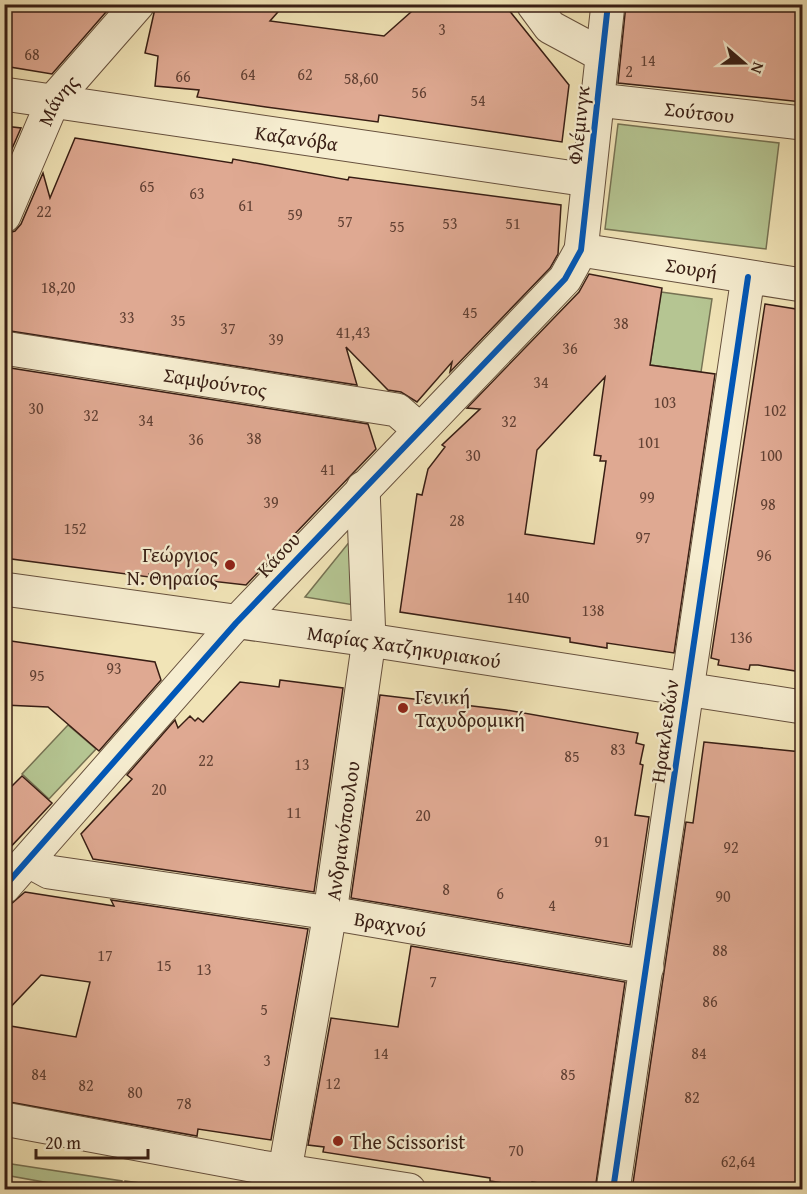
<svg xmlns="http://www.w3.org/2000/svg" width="807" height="1194" font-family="'Gentium Book Plus',serif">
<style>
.green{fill:#b5c592;stroke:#767253;stroke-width:1.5}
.building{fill:#dfa992;stroke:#381e14;stroke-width:1.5;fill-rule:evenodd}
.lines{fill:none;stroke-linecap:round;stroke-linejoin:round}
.minor-casing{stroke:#66503d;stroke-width:35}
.minor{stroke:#f6edd0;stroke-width:33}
.cycleway-casing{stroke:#f6edd0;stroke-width:10}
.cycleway{stroke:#0057b8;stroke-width:6}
.poi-dot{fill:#8f2418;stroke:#f6edd0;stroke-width:2}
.labels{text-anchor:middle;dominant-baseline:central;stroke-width:4.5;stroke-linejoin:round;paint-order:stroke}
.number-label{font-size:16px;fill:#624134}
.street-label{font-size:20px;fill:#381e14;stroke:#f6edd0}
.poi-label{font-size:20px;fill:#381e14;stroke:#f6edd0;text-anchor:start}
</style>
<rect width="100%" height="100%" fill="#f1e4b7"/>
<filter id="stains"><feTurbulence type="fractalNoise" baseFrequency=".00333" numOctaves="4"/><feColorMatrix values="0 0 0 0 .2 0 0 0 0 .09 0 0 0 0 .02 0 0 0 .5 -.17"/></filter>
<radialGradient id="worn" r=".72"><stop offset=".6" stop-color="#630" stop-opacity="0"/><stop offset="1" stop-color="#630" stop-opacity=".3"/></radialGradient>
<path class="green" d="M 618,124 L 779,143 L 766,249 L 605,229 Z
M 661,292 L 712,299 L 701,372 L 650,365 Z
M 359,530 L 354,605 L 305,597 Z
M 68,725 L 96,749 L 49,799 L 22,774 Z
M 5,1163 L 122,1181 L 121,1189 L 83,1189 L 5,1175 Z
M 125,1181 L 187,1189 L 125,1189 Z"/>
<path class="building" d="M 4,4 L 113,4 L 52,74 L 4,66 Z
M 156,4 L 285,4 L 270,21 L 384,36 L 420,4 L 504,4 L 569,85 L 562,142 L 379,115 L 378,122 L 266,107 L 197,97 L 199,90 L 155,86 L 158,56 L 145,53 Z
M 626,4 L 802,4 L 802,102 L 618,83 Z
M 4,126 L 21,128 L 4,167 Z
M 75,138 L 232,163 L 233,159 L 348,180 L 349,177 L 561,205 L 558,254 L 550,268 L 450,372 L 452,362 L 417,402 L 401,392 L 388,390 L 346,347 L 357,385 L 4,330 L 4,234 L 15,231 L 21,224 L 43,173 L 50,198 Z
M 589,274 L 662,288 L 650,365 L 715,374 L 674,653 L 607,643 L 607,648 L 570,642 L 570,638 L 400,612 L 417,494 L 422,495 L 428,469 L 445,447 L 442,445 L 480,409 L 467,408 L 579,292 ZM 605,377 L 594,455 L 601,456 L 600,461 L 606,461 L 594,544 L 525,534 L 537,450 Z
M 765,304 L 802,310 L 802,672 L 758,665 L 750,665 L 749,670 L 718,665 L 719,660 L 711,658 Z
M 4,367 L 368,424 L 376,449 L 246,585 L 149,574 L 149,577 L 4,558 Z
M 4,640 L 155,662 L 161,680 L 99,751 L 48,707 L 4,705 Z
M 280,680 L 343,688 L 314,892 L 93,859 L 81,834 L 132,779 L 127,775 L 175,720 L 178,728 L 190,716 L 195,721 L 198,718 L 203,722 L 240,682 L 279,687 Z
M 380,695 L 506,710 L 638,733 L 636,743 L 644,745 L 640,764 L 643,765 L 635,815 L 649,817 L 630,945 L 351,898 Z
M 704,742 L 802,752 L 802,1190 L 632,1190 L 686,822 L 693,823 Z
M 22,776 L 52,803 L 4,854 L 4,794 Z
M 25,892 L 114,906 L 111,900 L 308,929 L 271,1140 L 198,1129 L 197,1136 L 4,1101 L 4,1025 L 76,1037 L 90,982 L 41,975 L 4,1014 L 4,905 L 11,904 Z
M 411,946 L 625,982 L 595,1190 L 532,1182 L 531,1187 L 490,1181 L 490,1178 L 323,1152 L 324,1147 L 308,1145 L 331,1018 L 398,1027 Z"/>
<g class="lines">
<g class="minor-casing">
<g id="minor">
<path d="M 533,4 L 550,27 L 602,55"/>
<path id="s1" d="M 4,94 L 588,180"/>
<path id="s2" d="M 598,100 L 802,123"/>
<path id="s3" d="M 4,216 L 53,101 L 138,4"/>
<path id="s4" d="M 581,250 L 802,285"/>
<path id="s5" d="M 4,348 L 397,410 L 420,430"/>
<path id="s6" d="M 4,589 L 369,640 L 802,707"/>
<path id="s7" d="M 29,861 L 49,872 L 330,913 L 647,967"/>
<path d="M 4,887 L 236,623 L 565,279 L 581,250 L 608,4"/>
<path d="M 4,1119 L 261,1167 L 409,1190"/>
<path id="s8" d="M 285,1170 L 330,913 L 369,640 L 363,488"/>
<path d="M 613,1190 L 748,277"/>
</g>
</g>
<use href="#minor" class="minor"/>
<g class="cycleway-casing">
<path id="cycleway" d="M 4,887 L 236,623 L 565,279 L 581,250 L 608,4
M 613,1190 L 748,277"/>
</g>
<use href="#cycleway" class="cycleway"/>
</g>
<g class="poi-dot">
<circle cx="230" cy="565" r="6"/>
<circle cx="403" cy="708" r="6"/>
<circle cx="338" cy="1141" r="6"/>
</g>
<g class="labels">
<g class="number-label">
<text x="442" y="29">3</text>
<text x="32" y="54">68</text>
<text x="648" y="60">14</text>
<text x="629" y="71">2</text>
<text x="248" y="74">64</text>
<text x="305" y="74">62</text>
<text x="183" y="76">66</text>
<text x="361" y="78">58,60</text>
<text x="419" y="92">56</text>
<text x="478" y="100">54</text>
<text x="147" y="186">65</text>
<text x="197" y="193">63</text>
<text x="246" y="205">61</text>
<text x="44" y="211">22</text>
<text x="295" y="214">59</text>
<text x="345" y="221">57</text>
<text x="450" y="223">53</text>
<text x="513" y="223">51</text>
<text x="397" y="226">55</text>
<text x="58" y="287">18,20</text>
<text x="470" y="312">45</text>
<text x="127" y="317">33</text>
<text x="178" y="320">35</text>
<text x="621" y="323">38</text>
<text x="228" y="328">37</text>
<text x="353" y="332">41,43</text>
<text x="276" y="339">39</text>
<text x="570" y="348">36</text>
<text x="541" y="382">34</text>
<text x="665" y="402">103</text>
<text x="36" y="408">30</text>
<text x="775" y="410">102</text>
<text x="91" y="415">32</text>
<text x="146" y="420">34</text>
<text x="509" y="421">32</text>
<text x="254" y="438">38</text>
<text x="196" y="439">36</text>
<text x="649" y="442">101</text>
<text x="473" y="455">30</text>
<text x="771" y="455">100</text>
<text x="328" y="469">41</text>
<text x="647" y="497">99</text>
<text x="271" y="502">39</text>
<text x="768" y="504">98</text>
<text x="457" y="520">28</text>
<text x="75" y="528">152</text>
<text x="643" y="537">97</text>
<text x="764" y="555">96</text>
<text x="518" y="597">140</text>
<text x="593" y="610">138</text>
<text x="741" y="637">136</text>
<text x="114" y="668">93</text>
<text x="37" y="675">95</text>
<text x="618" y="749">83</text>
<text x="572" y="756">85</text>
<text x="206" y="760">22</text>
<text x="302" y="764">13</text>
<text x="159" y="789">20</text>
<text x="294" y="812">11</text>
<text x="423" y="815">20</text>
<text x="602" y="841">91</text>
<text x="731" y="847">92</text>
<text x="446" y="889">8</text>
<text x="500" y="893">6</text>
<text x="723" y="896">90</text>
<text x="552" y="905">4</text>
<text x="720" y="950">88</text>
<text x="105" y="955">17</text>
<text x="164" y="965">15</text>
<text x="204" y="969">13</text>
<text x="433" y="981">7</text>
<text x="710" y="1001">86</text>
<text x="264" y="1009">5</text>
<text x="381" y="1053">14</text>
<text x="699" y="1053">84</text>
<text x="267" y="1060">3</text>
<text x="39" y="1074">84</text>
<text x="568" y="1074">85</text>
<text x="333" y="1083">12</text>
<text x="86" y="1085">82</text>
<text x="135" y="1092">80</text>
<text x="692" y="1097">82</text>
<text x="184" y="1103">78</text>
<text x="516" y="1150">70</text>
<text x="738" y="1161">62,64</text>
</g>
<g class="street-label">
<text stroke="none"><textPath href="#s3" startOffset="128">Μάνης</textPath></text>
<text stroke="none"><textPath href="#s2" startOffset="102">Σούτσου</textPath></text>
<text transform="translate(578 125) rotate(-84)">Φλέμινγκ</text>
<text stroke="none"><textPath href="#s1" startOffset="296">Καζανόβα</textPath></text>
<text stroke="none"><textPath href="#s4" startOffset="112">Σουρή</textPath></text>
<text stroke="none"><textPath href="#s5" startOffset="214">Σαμψούντος</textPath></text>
<text transform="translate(278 554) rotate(-47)">Κάσου</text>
<text stroke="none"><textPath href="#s6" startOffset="404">Μαρίας Χατζηκυριακού</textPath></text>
<text transform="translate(664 731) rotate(-82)">Ηρακλειδών</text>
<text stroke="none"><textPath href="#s8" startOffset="344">Ανδριανόπουλου</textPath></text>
<text stroke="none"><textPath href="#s7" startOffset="368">Βραχνού</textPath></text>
</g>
<g class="poi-label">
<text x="218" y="554" text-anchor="end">Γεώργιος<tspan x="218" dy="23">Ν. Θηραίος</tspan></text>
<text x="415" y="696">Γενική<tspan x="415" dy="23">Ταχυδρομική</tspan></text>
<text x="350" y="1141">The Scissorist</text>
</g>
</g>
<rect width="807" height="1194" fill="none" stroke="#f1e4b7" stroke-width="24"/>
<rect x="6" y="6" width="795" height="1182" fill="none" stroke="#381e14" stroke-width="3"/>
<rect x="12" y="12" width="783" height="1170" fill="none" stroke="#381e14" stroke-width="1.5"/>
<g transform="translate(744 63) rotate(110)" stroke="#f6edd0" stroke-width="4.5" paint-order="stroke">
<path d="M0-4.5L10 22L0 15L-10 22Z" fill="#381e14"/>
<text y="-9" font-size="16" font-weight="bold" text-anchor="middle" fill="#381e14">N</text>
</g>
<path d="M36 1149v9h112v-9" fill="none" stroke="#381e14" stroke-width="3"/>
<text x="45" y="1149" font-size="18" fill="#381e14" stroke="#f6edd0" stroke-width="4.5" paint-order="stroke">20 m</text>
<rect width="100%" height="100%" filter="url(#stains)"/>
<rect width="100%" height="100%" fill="url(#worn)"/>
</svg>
